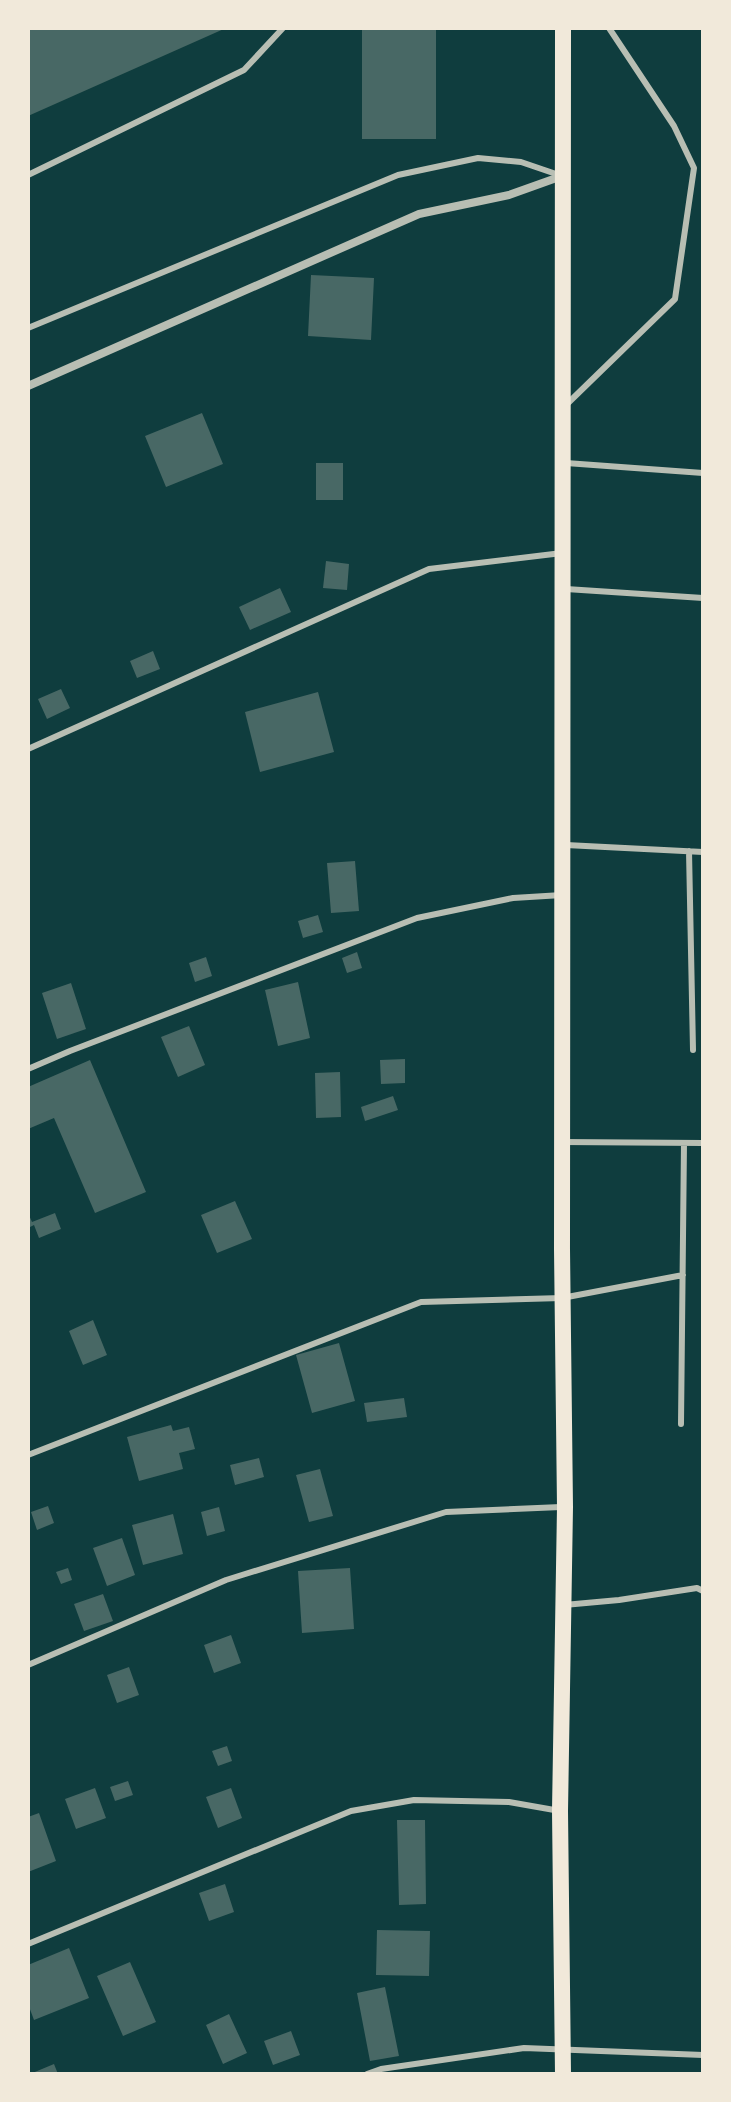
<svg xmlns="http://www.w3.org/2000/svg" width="731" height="2102" font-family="Lato,sans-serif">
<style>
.building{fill:#486865}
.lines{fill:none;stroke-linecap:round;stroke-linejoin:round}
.service{stroke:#b8beb3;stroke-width:6}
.minor{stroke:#b8beb3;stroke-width:8}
.secondary{stroke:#f1e9da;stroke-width:16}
</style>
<rect width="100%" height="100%" fill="#0f3d3e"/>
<path class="building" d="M 28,28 L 226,28 L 28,116 Z
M 362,28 L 436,28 L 436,139 L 362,139 Z
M 311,275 L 374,278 L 371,340 L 308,336 Z
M 202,413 L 223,464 L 166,487 L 145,436 Z
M 316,463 L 343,463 L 343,500 L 316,500 Z
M 326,561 L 349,564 L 347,590 L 323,588 Z
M 280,588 L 291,612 L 250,630 L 239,607 Z
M 153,651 L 160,669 L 137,678 L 130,661 Z
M 61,689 L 70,708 L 47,719 L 38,699 Z
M 318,692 L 334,752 L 260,772 L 245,712 Z
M 355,861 L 359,911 L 331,913 L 327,863 Z
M 318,915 L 323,932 L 303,938 L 298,921 Z
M 357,952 L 362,968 L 347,973 L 342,958 Z
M 206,957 L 212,976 L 195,982 L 189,963 Z
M 298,982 L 310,1038 L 278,1046 L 265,990 Z
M 71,983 L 86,1029 L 57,1039 L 42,993 Z
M 189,1026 L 205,1065 L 178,1077 L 161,1037 Z
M 405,1059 L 405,1083 L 381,1084 L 380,1060 Z
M 90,1060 L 146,1192 L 95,1213 L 54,1118 L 28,1129 L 28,1087 Z
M 340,1072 L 341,1117 L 316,1118 L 315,1073 Z
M 393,1096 L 398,1110 L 365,1121 L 361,1107 Z
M 235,1201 L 252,1239 L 217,1253 L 201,1215 Z
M 28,1213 L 32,1222 L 55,1213 L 61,1229 L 39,1238 L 34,1225 L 28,1228 Z
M 93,1320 L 107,1355 L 83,1365 L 69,1331 Z
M 339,1343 L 355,1401 L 312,1413 L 296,1355 Z
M 404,1398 L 407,1417 L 367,1422 L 364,1403 Z
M 171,1425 L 173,1431 L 189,1427 L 195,1449 L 179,1453 L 183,1469 L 139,1481 L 127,1437 Z
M 259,1458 L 264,1477 L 235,1485 L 230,1465 Z
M 320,1469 L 333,1516 L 309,1522 L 296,1475 Z
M 48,1506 L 54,1523 L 37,1530 L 31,1512 Z
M 219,1507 L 225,1531 L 207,1536 L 201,1512 Z
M 173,1514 L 183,1554 L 143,1565 L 132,1525 Z
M 122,1538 L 135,1575 L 107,1586 L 93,1548 Z
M 68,1568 L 72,1580 L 61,1584 L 56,1572 Z
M 350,1568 L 354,1629 L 302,1633 L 298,1571 Z
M 103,1594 L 113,1621 L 84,1631 L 74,1604 Z
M 231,1635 L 241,1663 L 214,1673 L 204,1645 Z
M 129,1667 L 139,1695 L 117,1703 L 107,1675 Z
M 227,1746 L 232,1761 L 218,1766 L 212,1751 Z
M 128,1781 L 133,1795 L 115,1801 L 110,1787 Z
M 95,1788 L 106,1818 L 76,1829 L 65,1799 Z
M 231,1788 L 242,1818 L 218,1828 L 206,1797 Z
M 39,1813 L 56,1861 L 28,1872 L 28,1817 Z
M 397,1820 L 425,1820 L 426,1904 L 399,1905 Z
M 225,1884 L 234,1912 L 209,1921 L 199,1893 Z
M 377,1930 L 430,1931 L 429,1976 L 376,1975 Z
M 69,1948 L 89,1998 L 34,2020 L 28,2004 L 28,1965 Z
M 130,1962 L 156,2022 L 123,2036 L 97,1976 Z
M 385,1987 L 399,2056 L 370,2061 L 357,1993 Z
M 229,2014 L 247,2053 L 223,2064 L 206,2025 Z
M 291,2031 L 300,2055 L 273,2065 L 264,2041 Z
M 54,2064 L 58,2074 L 30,2074 Z"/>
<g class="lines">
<path class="service" d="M 28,175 L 244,70 L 283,28
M 28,328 L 398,175 L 478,158 L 521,162 L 562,176
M 566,405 L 675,299 L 694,168 L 674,126 L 609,28
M 566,463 L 703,473
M 566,589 L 703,598
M 28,749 L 429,569 L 562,553
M 566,845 L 703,852
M 689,851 L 693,1050
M 28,1069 L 70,1051 L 417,918 L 513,898 L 562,895
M 562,1142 L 703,1143
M 681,1424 L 684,1143
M 28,1455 L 421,1302 L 562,1298 L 683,1275
M 564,1605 L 619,1600 L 697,1588 L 703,1591
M 28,1665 L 226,1580 L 446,1512 L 561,1507
M 28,1944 L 351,1811 L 414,1800 L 509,1802 L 560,1811
M 367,2074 L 381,2069 L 524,2048 L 703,2055"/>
<path class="minor" d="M 28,386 L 419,214 L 509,195 L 562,176"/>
<path class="secondary" d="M 563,2074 L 560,1811 L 565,1507 L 562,1249 L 563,28"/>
</g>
<rect width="731" height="2102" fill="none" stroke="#f1e9da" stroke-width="60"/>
</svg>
